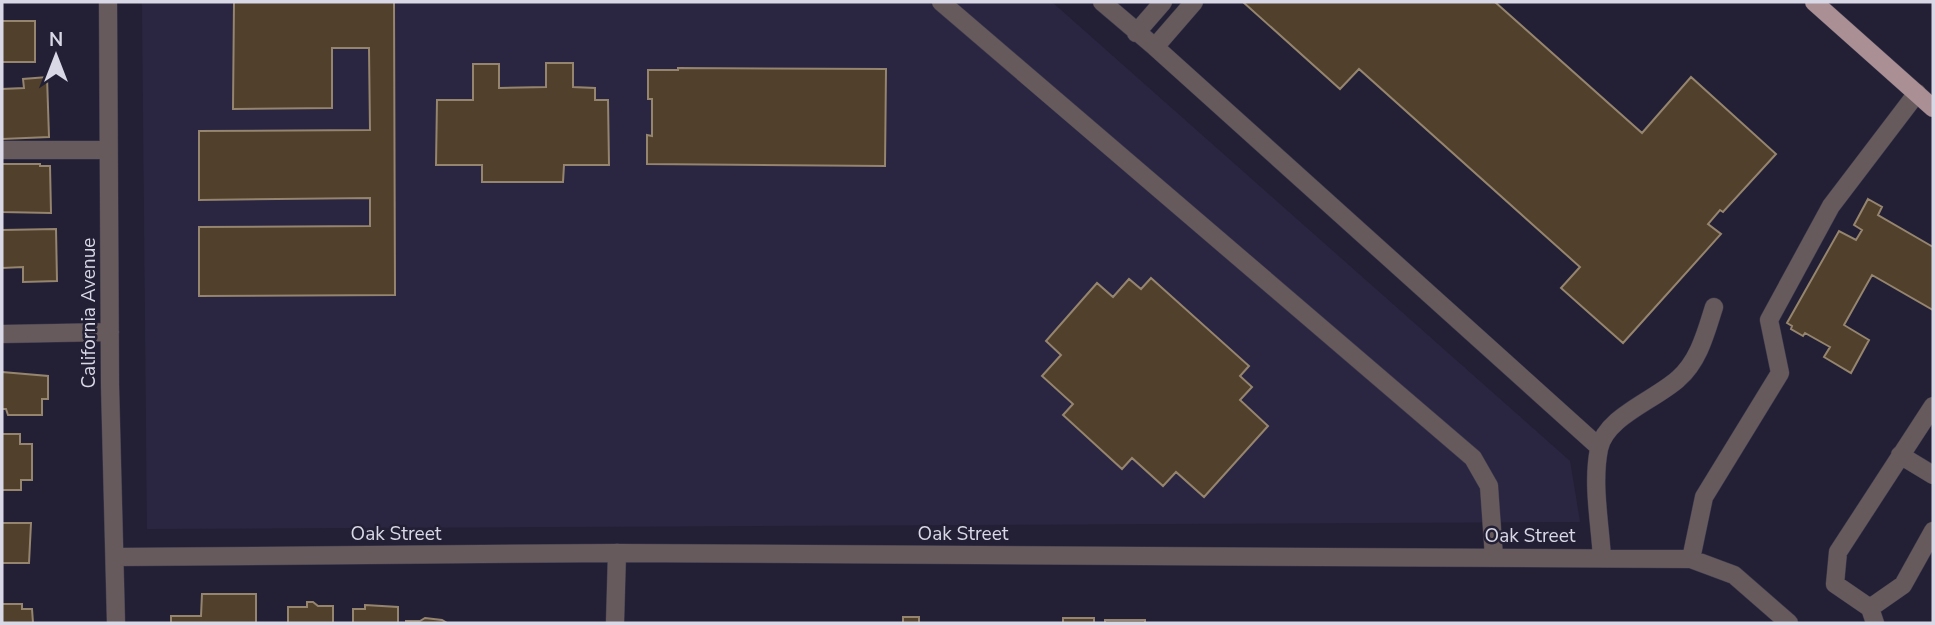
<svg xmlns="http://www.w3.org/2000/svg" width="1935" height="625" font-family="'Nunito Sans',sans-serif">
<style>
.built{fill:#2a2641}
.building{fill:#50402c;stroke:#95846e;stroke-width:2}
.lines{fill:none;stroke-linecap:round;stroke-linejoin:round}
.minor-casing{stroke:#3c3a4e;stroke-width:19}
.major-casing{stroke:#3c3a4e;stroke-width:19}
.minor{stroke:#675a5c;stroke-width:18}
.major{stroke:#aa8f94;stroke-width:18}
.labels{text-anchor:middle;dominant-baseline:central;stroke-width:5;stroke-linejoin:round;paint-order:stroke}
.street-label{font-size:19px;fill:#d9d8e6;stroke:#232035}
</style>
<rect width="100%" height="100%" fill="#232035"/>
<path class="built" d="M 142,2 L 1052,2 L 1570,461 L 1580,522 L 147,529 Z"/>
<path class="building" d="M 234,2 L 394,2 L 395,295 L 199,296 L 199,227 L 370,226 L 370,198 L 199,200 L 199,131 L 370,130 L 369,48 L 332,48 L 332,108 L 233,109 Z
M 1243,2 L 1495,2 L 1642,133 L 1691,77 L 1776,154 L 1723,212 L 1720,210 L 1708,224 L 1721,234 L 1623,343 L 1561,288 L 1580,267 L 1359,69 L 1340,89 Z
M 2,21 L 35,21 L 35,62 L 2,62 Z
M 546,63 L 573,63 L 573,87 L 595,88 L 595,100 L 608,100 L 609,165 L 564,165 L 563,182 L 482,182 L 482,165 L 436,165 L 437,100 L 473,100 L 473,64 L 499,64 L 499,88 L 546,87 Z
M 678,68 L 886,69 L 885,166 L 647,164 L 647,135 L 652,136 L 652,99 L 648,99 L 648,70 L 678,70 Z
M 47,77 L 49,137 L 2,139 L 2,89 L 24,88 L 23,79 Z
M 2,164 L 40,164 L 40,166 L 50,166 L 51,213 L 2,212 Z
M 1868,199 L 1882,207 L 1878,215 L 1933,247 L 1933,310 L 1872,275 L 1844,325 L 1869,340 L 1851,373 L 1824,357 L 1830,347 L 1805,333 L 1803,336 L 1791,329 L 1792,326 L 1787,323 L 1839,231 L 1856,240 L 1862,230 L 1854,225 Z
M 56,229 L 57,281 L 23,282 L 23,267 L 2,268 L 2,230 Z
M 1151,278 L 1249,366 L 1240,376 L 1252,387 L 1240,400 L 1268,426 L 1204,497 L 1176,472 L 1163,486 L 1132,458 L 1122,469 L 1063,415 L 1073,404 L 1042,376 L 1061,355 L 1046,341 L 1097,283 L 1113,297 L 1129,279 L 1141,289 Z
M 2,372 L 48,376 L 48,399 L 42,399 L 42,415 L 8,415 L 6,409 L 2,409 Z
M 2,434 L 20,434 L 20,444 L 32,444 L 32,480 L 21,480 L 21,490 L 2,490 Z
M 2,523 L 31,523 L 29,563 L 2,563 Z
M 202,594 L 256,594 L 256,623 L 171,623 L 171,616 L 201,616 Z
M 307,602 L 313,602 L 318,606 L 333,606 L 333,623 L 288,623 L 288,607 L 307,607 Z
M 2,604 L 22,604 L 22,609 L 32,609 L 33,623 L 2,623 Z
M 365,605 L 398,607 L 398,623 L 353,623 L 353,609 L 365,609 Z
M 903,617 L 919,617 L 919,623 L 929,623 L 893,623 L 903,623 Z
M 425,618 L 442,620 L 447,623 L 406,623 L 406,621 L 420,621 Z
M 1063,618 L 1094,618 L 1094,623 L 1063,623 Z
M 1105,620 L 1145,620 L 1145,623 L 1105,623 Z"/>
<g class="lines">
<g class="minor-casing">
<path id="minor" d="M 108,2 L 110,385 L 116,623
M 941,2 L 1473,458 L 1489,486 L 1494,557
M 1102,2 L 1155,47 L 1599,447
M 1136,33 L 1163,2
M 1155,47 L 1194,2
M 2,150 L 108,150
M 2,334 L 110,332
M 1900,455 L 1933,475
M 115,557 L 617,553 L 1691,559 L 1734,575 L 1789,623
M 1602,558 C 1600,523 1592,484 1599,449 C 1605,417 1655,400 1678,379 C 1699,361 1706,332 1714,307
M 1691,559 L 1704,497 L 1780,373 L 1769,320 L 1831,206 L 1917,93
M 1870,608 L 1903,585 L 1933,531
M 615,623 L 617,553
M 1875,623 L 1870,608 L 1835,584 L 1838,552 L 1933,406"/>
</g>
<g class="major-casing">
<path id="major" d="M 1814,2 L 1933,108"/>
</g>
<use href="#minor" class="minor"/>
<use href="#major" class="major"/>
</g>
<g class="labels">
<g class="street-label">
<text transform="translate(89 313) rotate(-90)">California Avenue</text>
<text x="396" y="534">Oak Street</text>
<text x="963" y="534">Oak Street</text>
<text x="1530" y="536">Oak Street</text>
</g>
</g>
<rect width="1935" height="625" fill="none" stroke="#d9d8e6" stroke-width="7"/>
<g transform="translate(56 56)" stroke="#232035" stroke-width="5" paint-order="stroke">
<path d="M0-5L12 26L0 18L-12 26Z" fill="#d9d8e6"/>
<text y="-10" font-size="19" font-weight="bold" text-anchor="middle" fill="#d9d8e6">N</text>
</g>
</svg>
